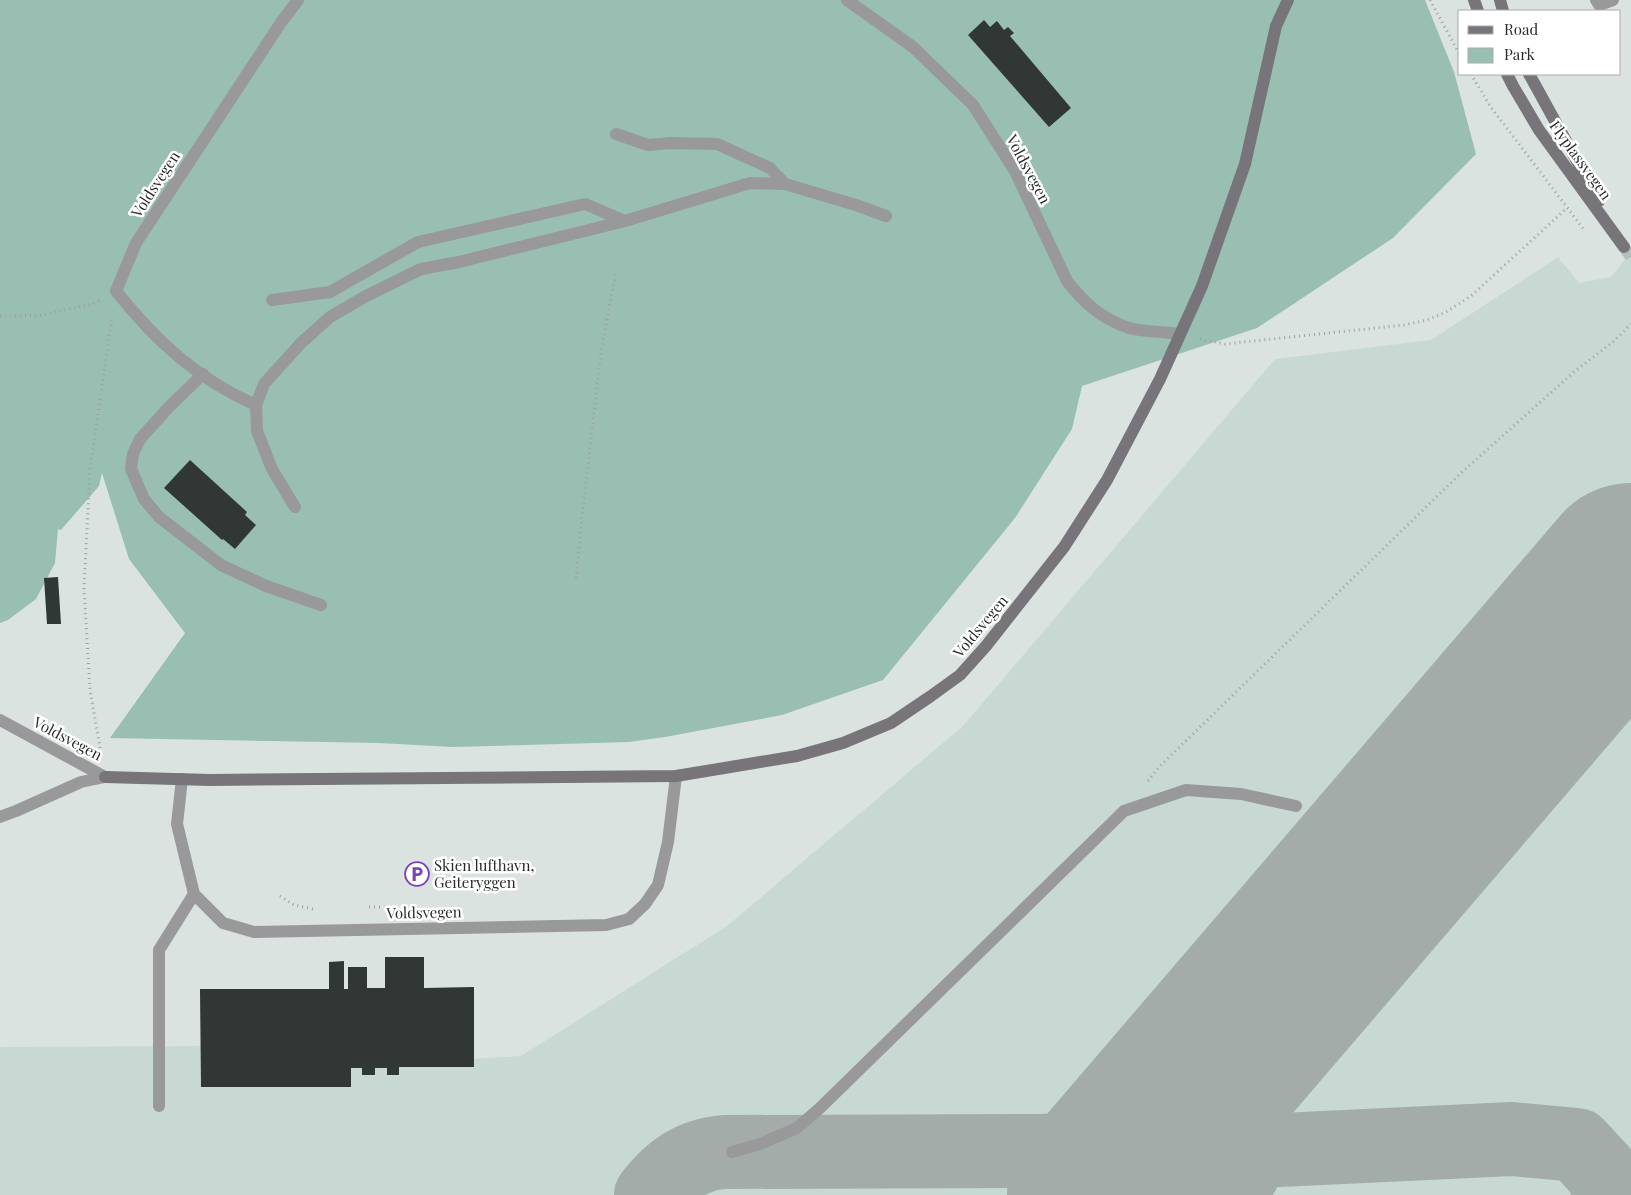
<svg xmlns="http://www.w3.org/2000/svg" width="1631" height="1195" font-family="'Playfair Display',serif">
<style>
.built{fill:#c8d9d3}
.green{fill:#99beb2}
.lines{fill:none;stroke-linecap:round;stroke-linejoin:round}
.taxiway{stroke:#a4acaa;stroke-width:74}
.runway{stroke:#a4acaa;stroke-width:186}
.building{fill:#303734}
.secondary-tunnel{stroke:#b6bebc;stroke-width:12;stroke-dasharray:12 6;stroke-linecap:butt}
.path{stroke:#9ba2a0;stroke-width:3;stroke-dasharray:1 4;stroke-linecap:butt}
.lane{stroke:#99989b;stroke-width:12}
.street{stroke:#99989b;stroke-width:12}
.secondary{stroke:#77757a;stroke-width:12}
.labels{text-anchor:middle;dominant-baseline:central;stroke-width:5;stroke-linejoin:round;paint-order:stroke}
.street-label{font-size:15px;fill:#282b2a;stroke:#fff}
.poi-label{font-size:15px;fill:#282b2a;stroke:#fff;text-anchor:start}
</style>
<rect width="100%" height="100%" fill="#dae3e0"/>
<path class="built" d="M 1631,252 L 1631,1195 L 0,1195 L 0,1047 L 200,1046 L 474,1059 L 521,1056 L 727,926 L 963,726 L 1275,359 L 1431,340 L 1558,257 L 1579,283 L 1611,277 Z"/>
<path class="green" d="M 0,0 L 1425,0 L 1454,72 L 1476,154 L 1393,238 L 1257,328 L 1082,386 L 1072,429 L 1015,518 L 883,680 L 782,715 L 665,737 L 629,742 L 453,747 L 379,743 L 110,738 L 185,633 L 129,559 L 102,473 L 99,486 L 61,530 L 58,529 L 55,563 L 36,599 L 8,620 L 0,623 Z"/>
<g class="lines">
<path class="taxiway" d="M 1208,1069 C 1205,1080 1200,1091 1199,1103 C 1195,1134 1221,1155 1243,1173
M 651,1195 C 671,1170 691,1155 724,1152 L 1040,1151 L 1087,1149 L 1183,1137 L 1204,1142 L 1216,1150 L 1259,1151 L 1512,1139 L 1577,1145 L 1601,1171 L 1612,1195"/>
<path class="runway" d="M 1100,1195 L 1631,576"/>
</g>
<path class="building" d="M 984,20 L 990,27 L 997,21 L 1004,30 L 1008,27 L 1014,33 L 1010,36 L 1071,108 L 1049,127 L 968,35 Z
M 190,460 L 247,512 L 245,515 L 256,525 L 235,549 L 223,539 L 222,540 L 164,488 Z
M 58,577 L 61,624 L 47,624 L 44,578 Z
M 385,957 L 424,957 L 424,988 L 474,987 L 474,1067 L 399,1067 L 399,1075 L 387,1075 L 387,1068 L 375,1068 L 375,1075 L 362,1075 L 362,1068 L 351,1068 L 351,1087 L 201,1087 L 200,989 L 329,989 L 329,962 L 344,961 L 344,989 L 348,989 L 348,967 L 367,967 L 367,988 L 385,988 Z"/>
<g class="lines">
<path class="secondary-tunnel" d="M 1624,247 L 1631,257"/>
<path class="path" d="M 1430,0 L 1460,55
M 1471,74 L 1490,106 L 1585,231
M 0,316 L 42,315 L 93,304 L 100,300
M 1200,339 L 1225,344 L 1404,325 L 1427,320 L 1446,312 L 1471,296 L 1567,208
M 576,578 L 582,517 L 601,352 L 616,272
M 101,753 L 90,690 L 84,589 L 90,469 L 112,317
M 1148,781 L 1159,767 L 1461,473 L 1574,372 L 1613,342 L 1631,324
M 280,896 L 294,905 L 313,909
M 369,907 L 393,907"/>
<path class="lane" d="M 1596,0 L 1599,5 L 1613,0
M 616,134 L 648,145 L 671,143 L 717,144 L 770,168 L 785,184
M 272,300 L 330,292 L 418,242 L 585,204 L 625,221 L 750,183 L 785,184 L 856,205 L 886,216
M 203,374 L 168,408 L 140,439 L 133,454 L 131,469 L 144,499 L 159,517 L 221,565 L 266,586 L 321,605
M 256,405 C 198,380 155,340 116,291 L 136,243 L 282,21 L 298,0
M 295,507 L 272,469 L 257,431 L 256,405 L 264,384 L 301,343 L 330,317 L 366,296 L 421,269 L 459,262 L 625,221
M 0,720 L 105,777
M 159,1106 L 159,950 L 194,894
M 732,1152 L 760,1144 L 797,1128 L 820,1108 L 1124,811 L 1186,790 L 1241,794 L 1296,806"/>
<path class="street" d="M 847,0 L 913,47 L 973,105 L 1015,171 L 1067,281 C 1084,303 1102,319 1129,328 C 1144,332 1165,332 1180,334
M 182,779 L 177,824 L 194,894 L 223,923 L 254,932 L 606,925 L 629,919 L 645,904 L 658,885 L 668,842 L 676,776
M 0,817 L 16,811 L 81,782 L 105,777"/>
<path class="secondary" d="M 1474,0 L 1478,11
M 1500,0 L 1503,11
M 1507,74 L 1513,86 L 1539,130 L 1624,247
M 1529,74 L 1599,201
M 105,777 L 210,780 L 676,776 L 797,756 L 843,743 L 891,723 L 931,696 L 960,675 L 986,646 L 1064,547 L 1107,480 L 1160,379 L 1202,286 L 1245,164 L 1276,26 L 1288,0"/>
</g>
<defs>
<g id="parking-ring" transform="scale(1.25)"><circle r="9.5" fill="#fff" stroke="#7942b9" stroke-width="1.5"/><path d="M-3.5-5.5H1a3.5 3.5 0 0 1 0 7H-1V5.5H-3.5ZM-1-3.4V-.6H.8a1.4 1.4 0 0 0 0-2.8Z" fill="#7942b9"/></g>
</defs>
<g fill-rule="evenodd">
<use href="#parking-ring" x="417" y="874"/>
</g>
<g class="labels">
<g class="street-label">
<text transform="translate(1581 160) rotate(54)">Flyplassvegen</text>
<text transform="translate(1029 169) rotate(62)">Voldsvegen</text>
<text transform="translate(155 184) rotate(-57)">Voldsvegen</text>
<text transform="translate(980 626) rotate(-50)">Voldsvegen</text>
<text transform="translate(68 738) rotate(28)">Voldsvegen</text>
<text transform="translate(424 912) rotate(-1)">Voldsvegen</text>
</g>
<g class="poi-label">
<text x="434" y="865">Skien lufthavn,<tspan x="434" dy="17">Geiteryggen</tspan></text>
</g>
</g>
<rect x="1458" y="10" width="162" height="65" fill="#ffffff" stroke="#a9aaaa"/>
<rect x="1468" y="26" width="25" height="8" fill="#77757a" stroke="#a9aaaa"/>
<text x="1504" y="35" font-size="15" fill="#282b2a">Road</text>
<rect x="1468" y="48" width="25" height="15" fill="#99beb2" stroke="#a9aaaa"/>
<text x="1504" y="60" font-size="15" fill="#282b2a">Park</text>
</svg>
